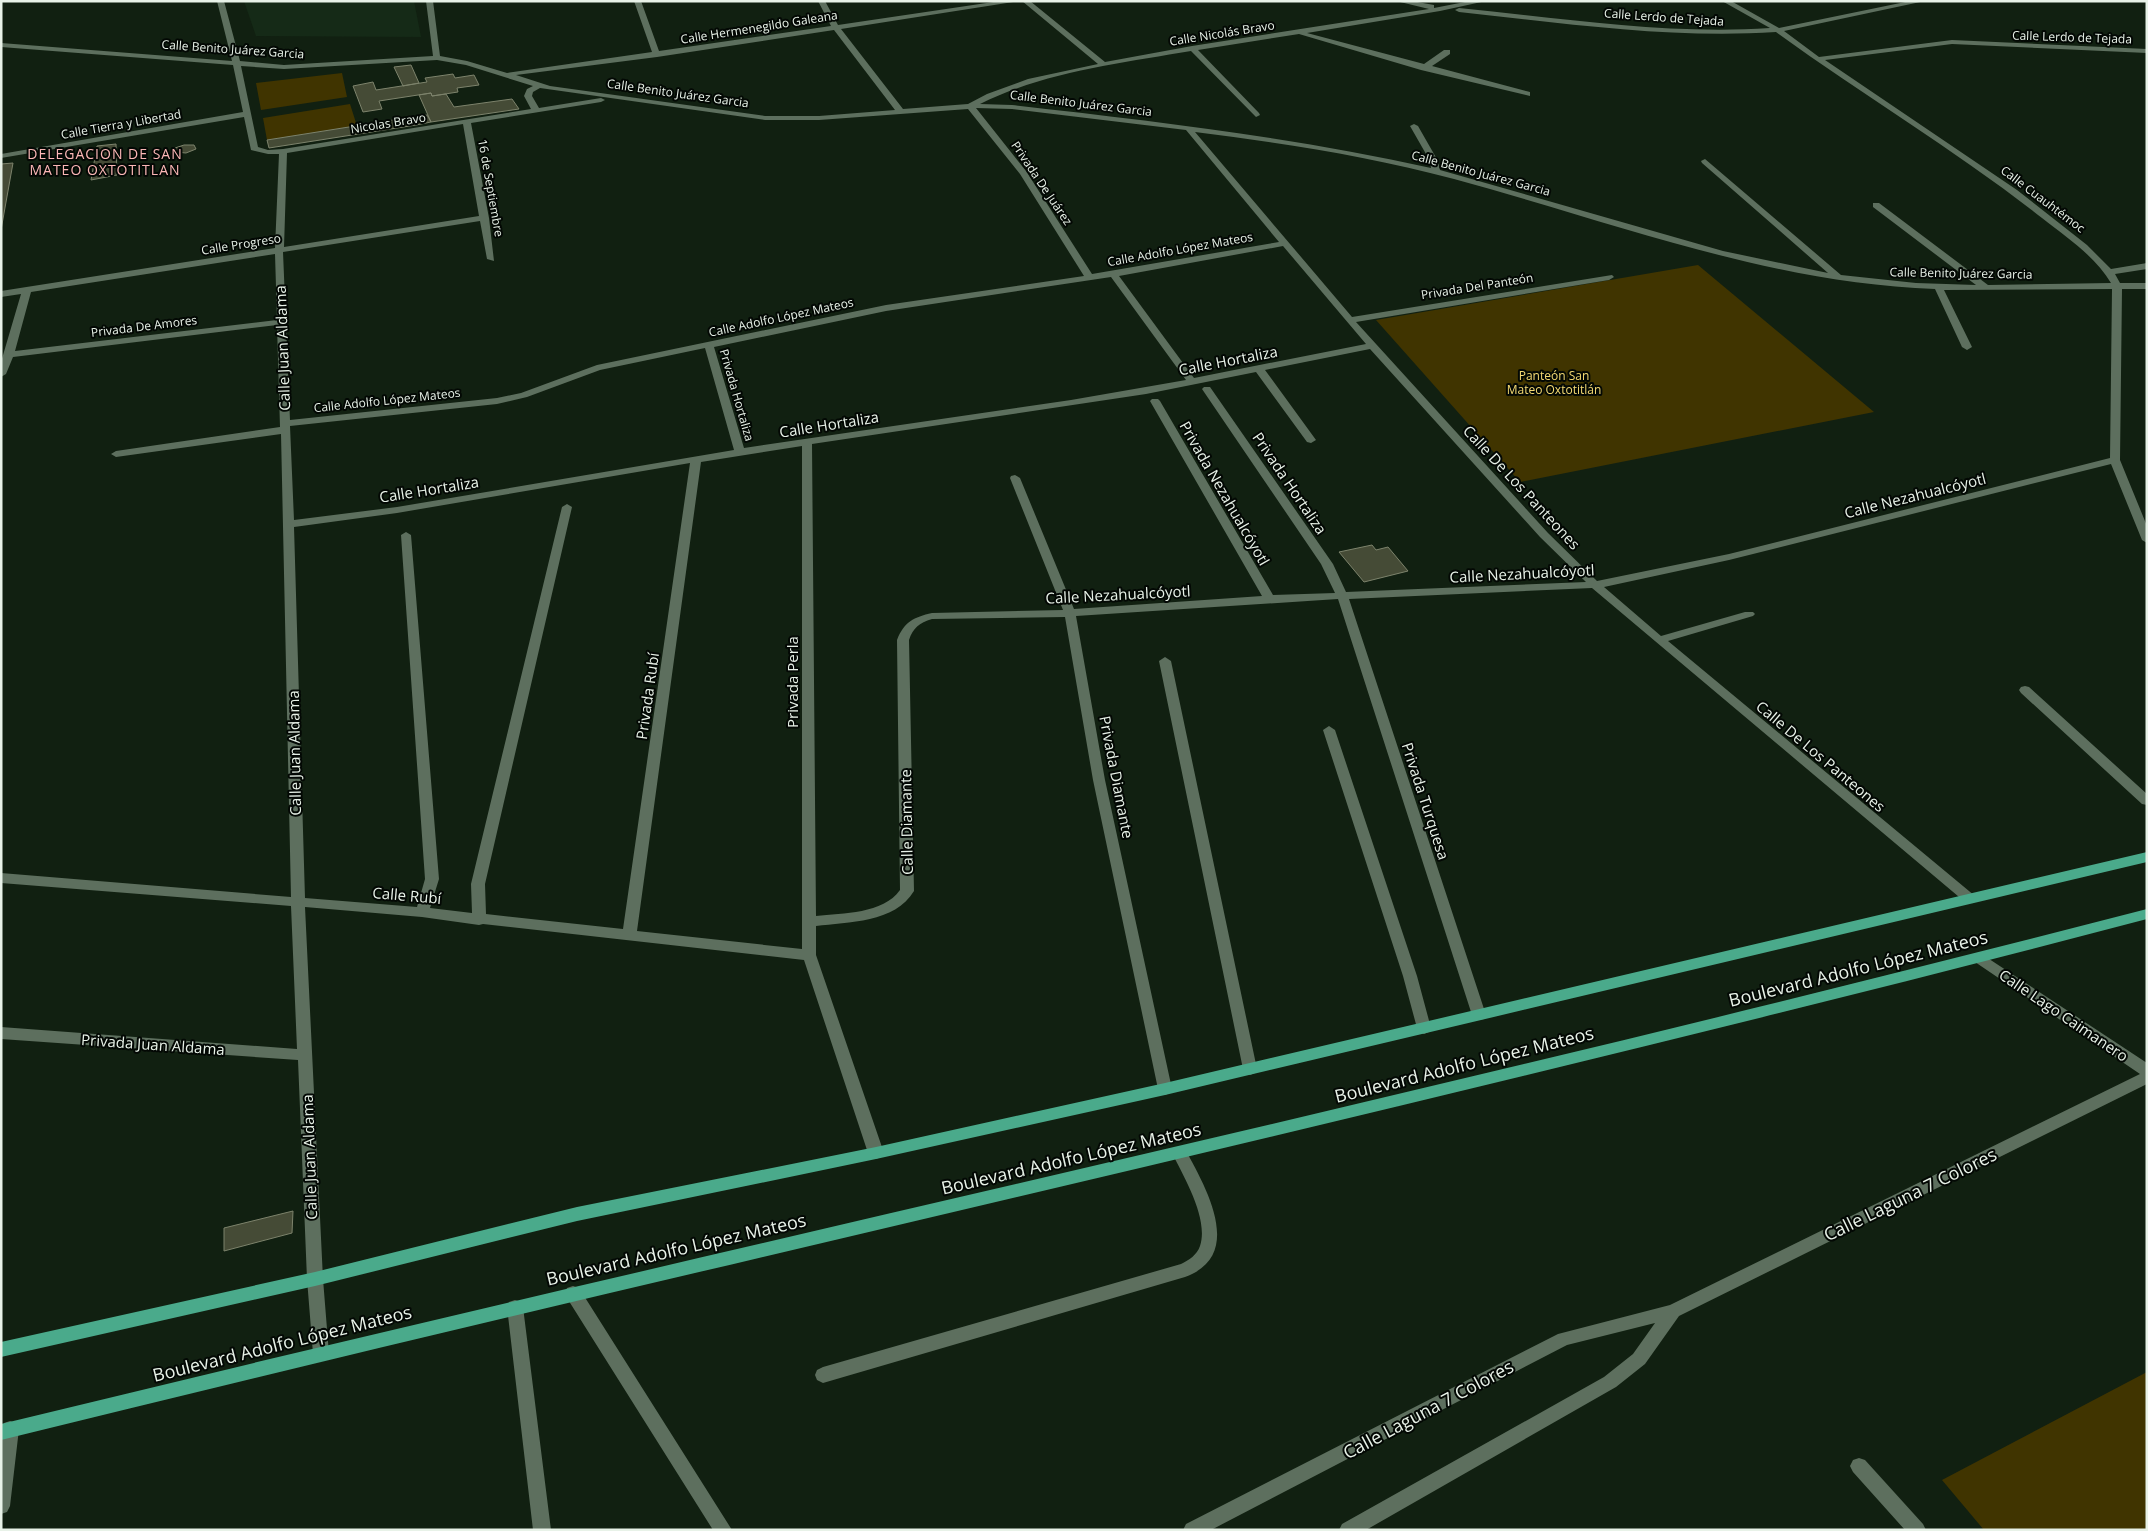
<svg xmlns="http://www.w3.org/2000/svg" width="2148" height="1531" font-family="'Open Sans',sans-serif">
<style>
.built{fill:#152a17}
.green{fill:#403400}
.building{fill:#454b36;stroke:#7d836c}
.lines{fill:none;stroke-linecap:round;stroke-linejoin:round}
.lane{fill:#5d6f5e;fill-rule:evenodd}
.street{fill:#5d6f5e;fill-rule:evenodd}
.secondary{fill:#5d6f5e;fill-rule:evenodd}
.primary{fill:#4aaa8b;fill-rule:evenodd}
.labels{text-anchor:middle;dominant-baseline:central;stroke-width:4;stroke-linejoin:round;paint-order:stroke}
.far-street-label{font-size:12px;fill:#e8f2e8;stroke:#030804}
.far-park-label{font-size:12px;fill:#f5da73;stroke:#030804}
.far-neighbourhood-label{font-size:14px;letter-spacing:1px;fill:#fbb7b6;stroke:#030804}
.street-label{font-size:15px;fill:#e8f2e8;stroke:#030804}
.near-street-label{font-size:18px;fill:#e8f2e8;stroke:#030804}
</style>
<rect width="100%" height="100%" fill="#112011"/>
<path class="built" d="M 244,1 L 414,1 L 421,37 L 256,36 Z"/>
<path class="green" d="M 342,73 L 347,97 L 261,110 L 256,83 Z
M 350,104 L 357,126 L 267,140 L 263,118 Z
M 1698,265 L 1874,412 L 1520,482 L 1376,320 Z
M 2147,1372 L 2147,1530 L 1984,1530 L 1942,1480 Z"/>
<path class="building" d="M 411,65 L 419,83 L 403,86 L 394,67 Z
M 453,74 L 455,78 L 474,75 L 479,85 L 457,88 L 458,92 L 432,96 L 431,93 L 379,101 L 382,109 L 363,112 L 353,86 L 373,82 L 376,90 L 427,82 L 425,78 Z
M 431,93 L 432,96 L 446,94 L 454,107 L 512,99 L 519,109 L 431,122 L 419,95 Z
M 427,115 L 431,122 L 416,125 L 412,117 Z
M 412,117 L 416,125 L 269,148 L 267,140 Z
M 116,144 L 117,175 L 91,180 L 97,146 Z
M 184,145 L 194,145 L 196,149 L 186,153 L 175,152 L 175,148 Z
M 13,163 L 1,230 L 1,164 Z
M 1372,545 L 1376,550 L 1388,547 L 1408,571 L 1364,582 L 1339,552 Z
M 293,1211 L 292,1233 L 224,1251 L 224,1228 Z"/>
<g class="lines">
<path class="lane" d="M 1329,726 L 1335,730 L 1417,976 L 1431,1028 L 1429,1032 L 1424,1034 L 1419,1032 L 1417,1028 L 1403,976 L 1323,730 Z
M 1180,1147 L 1185,1149 C 1205,1186 1246,1255 1185,1277 L 823,1383 L 817,1380 L 815,1375 L 817,1370 L 823,1367 L 1181,1264 C 1189,1260 1197,1255 1200,1246 C 1209,1219 1184,1177 1172,1153 L 1175,1149 Z
M 573,1286 L 579,1288 L 732,1530 L 713,1530 L 567,1298 L 565,1293 L 567,1288 Z
M 515,1300 L 521,1302 L 523,1307 L 551,1530 L 533,1530 L 507,1307 L 509,1302 Z
M 10,1421 L 16,1423 L 19,1429 L 10,1506 L 7,1512 L 1,1514 L 1,1430 L 4,1423 Z"/>
<path class="street" d="M 217,1 L 224,1 L 240,61 L 284,65 L 433,56 L 426,1 L 433,1 L 440,56 L 467,61 L 507,73 L 652,52 L 634,1 L 641,1 L 659,51 L 831,26 L 818,1 L 825,1 L 838,25 L 1000,1 L 1020,1 L 841,29 L 903,109 L 968,104 L 987,94 L 1028,79 L 1098,64 L 1022,1 L 1030,1 L 1105,62 L 1192,46 L 1429,9 L 1396,1 L 1412,1 L 1434,5 L 1434,8 L 1470,1 L 1486,1 L 1440,11 L 1307,33 L 1424,64 L 1444,50 L 1450,50 L 1450,54 L 1432,66 L 1530,92 L 1530,96 L 1421,70 L 1299,34 L 1198,50 L 1259,113 L 1260,115 L 1256,117 L 1191,51 C 1121,63 1044,72 980,104 L 1012,105 C 1153,121 1293,137 1431,168 L 1430,161 L 1410,126 L 1414,124 L 1418,126 L 1438,161 L 1440,170 L 1723,251 L 1828,273 L 1702,163 L 1701,161 L 1705,159 L 1841,275 L 1916,283 L 1976,285 L 1873,207 L 1873,203 L 1879,203 L 1988,285 L 2111,283 C 2095,256 2066,237 2042,218 C 1957,151 1864,96 1776,32 C 1670,39 1564,23 1459,12 L 1455,10 L 1459,8 C 1562,18 1666,35 1770,28 L 1722,1 L 1731,1 L 1779,28 L 1910,1 L 1925,1 L 1784,31 L 1819,57 L 1952,40 L 2147,49 L 2147,53 L 1952,44 L 1825,60 L 2017,190 L 2087,245 L 2111,269 L 2147,263 L 2147,269 L 2115,274 L 2120,283 L 2147,283 L 2147,289 L 2122,289 L 2120,460 L 2147,526 L 2147,543 L 2142,540 L 2111,464 L 1729,560 L 1604,587 L 1661,636 L 1745,612 L 1753,612 L 1755,614 L 1753,616 L 1668,641 L 1975,896 L 1977,899 L 1975,902 L 1965,902 L 1592,588 L 1349,599 L 1486,1015 L 1484,1019 L 1479,1020 L 1474,1019 L 1472,1015 L 1338,599 L 1076,616 L 1105,780 L 1172,1089 L 1170,1093 L 1165,1095 L 1160,1093 L 1158,1089 L 1093,780 L 1065,617 L 932,619 C 919,623 913,628 909,640 L 914,891 C 895,923 848,922 816,926 L 816,955 L 884,1153 L 881,1157 L 876,1159 L 871,1157 L 868,1153 L 804,960 L 483,924 L 479,925 L 422,917 L 305,907 L 323,1279 L 329,1354 L 327,1359 L 321,1361 L 315,1359 L 313,1354 L 307,1279 L 298,1060 L 1,1039 L 1,1027 L 297,1049 L 291,906 L 1,883 L 1,873 L 291,897 L 281,434 L 116,457 L 111,454 L 116,451 L 280,427 L 277,325 L 13,357 L 6,374 L 1,377 L 1,362 L 21,294 L 1,297 L 1,291 L 275,248 L 279,154 L 268,154 L 251,150 L 244,117 L 1,158 L 1,154 L 243,112 L 233,65 L 1,47 L 1,43 L 232,61 ZM 834,30 L 895,110 L 819,116 L 765,116 L 550,86 L 516,75 L 657,57 ZM 437,60 L 466,65 L 533,86 L 527,89 L 524,96 L 531,109 L 283,149 L 268,150 L 258,147 L 241,66 L 284,69 ZM 540,88 L 765,120 L 819,120 L 968,109 L 1020,174 L 1084,276 L 886,305 L 597,365 L 521,393 L 497,398 L 290,420 L 283,252 L 480,221 L 487,259 L 494,261 L 489,218 L 471,123 L 601,102 L 605,100 L 601,98 L 539,108 L 532,96 L 533,92 ZM 976,108 L 1012,109 L 1186,130 L 1279,242 L 1092,274 L 1026,171 ZM 463,124 L 479,216 L 284,247 L 287,153 ZM 1195,132 C 1282,143 1369,156 1454,179 C 1612,222 1769,283 1935,289 L 1962,347 L 1967,350 L 1972,347 L 1944,290 L 2112,289 L 2110,458 L 1729,554 L 1597,581 L 1548,533 L 1356,322 L 1609,280 L 1614,277 L 1612,275 L 1352,317 ZM 1283,246 L 1366,344 L 1194,378 L 1119,276 ZM 275,254 L 277,320 L 15,351 L 31,292 ZM 1111,277 L 1186,380 L 1071,400 L 744,448 L 714,347 L 886,311 ZM 705,348 L 734,450 L 397,507 L 294,520 L 290,426 L 497,404 L 527,397 L 600,370 ZM 1370,349 L 1540,537 L 1586,582 L 1346,592 L 1333,564 L 1210,387 L 1204,387 L 1202,389 L 1321,564 L 1335,593 L 1273,595 L 1160,401 L 1158,399 L 1152,399 L 1150,401 L 1262,596 L 1074,609 L 1020,478 L 1015,475 L 1011,476 L 1010,478 L 1063,610 L 932,613 C 914,617 904,622 897,640 L 900,890 C 883,914 843,913 816,916 L 812,444 L 1146,394 L 1256,372 L 1307,442 L 1311,443 L 1316,440 L 1265,370 ZM 802,446 L 802,949 L 637,931 L 701,462 ZM 690,463 L 623,929 L 486,914 L 485,884 L 572,507 L 567,504 L 562,507 L 471,884 L 472,913 L 430,908 L 439,879 L 411,535 L 406,532 L 401,535 L 425,879 L 417,907 L 305,898 L 294,527 L 397,513 Z
M 1165,657 L 1171,661 L 1257,1069 L 1255,1073 L 1250,1075 L 1245,1073 L 1243,1069 L 1159,661 Z
M 2025,686 L 2029,687 L 2147,794 L 2147,805 L 2142,804 L 2021,693 L 2019,690 L 2021,687 Z
M 1859,1458 L 1865,1460 L 1923,1524 L 1926,1530 L 1905,1530 L 1853,1472 L 1850,1466 L 1853,1460 Z"/>
<path class="secondary" d="M 1980,953 L 2147,1063 L 2147,1084 L 1679,1316 L 1645,1364 L 1616,1387 L 1366,1530 L 1339,1530 L 1342,1524 L 1604,1377 L 1633,1354 L 1655,1323 L 1567,1345 L 1211,1530 L 1183,1530 L 1186,1524 L 1558,1334 L 1670,1305 L 2140,1074 L 1975,962 L 1973,958 L 1975,954 Z"/>
<path class="primary" d="M 2147,852 L 2147,862 L 1165,1095 L 876,1159 L 577,1221 L 315,1286 L 1,1357 L 1,1342 L 315,1272 L 577,1207 L 876,1147 L 1165,1083 Z
M 2147,909 L 2147,919 C 1435,1106 716,1263 1,1440 L 1,1424 C 716,1249 1435,1094 2147,909 Z"/>
</g>
<g class="labels">
<g class="far-street-label">
<text transform="translate(1664 17) rotate(4)">Calle Lerdo de Tejada</text>
<text transform="translate(759 27) rotate(-9)">Calle Hermenegildo Galeana</text>
<text transform="translate(1222 33) rotate(-9)">Calle Nicolás Bravo</text>
<text transform="translate(2072 37) rotate(2)">Calle Lerdo de Tejada</text>
<text transform="translate(233 49) rotate(4)">Calle Benito Juárez Garcia</text>
<text transform="translate(678 93) rotate(8)">Calle Benito Juárez Garcia</text>
<text transform="translate(1081 103) rotate(7)">Calle Benito Juárez Garcia</text>
<text transform="translate(388 123) rotate(-9)">Nicolas Bravo</text>
<text transform="translate(121 124) rotate(-10)">Calle Tierra y Libertad</text>
<text transform="translate(1481 173) rotate(15)">Calle Benito Juárez Garcia</text>
<text transform="translate(1042 183) rotate(56)">Privada De Juárez</text>
<text transform="translate(491 188) rotate(80)">16 de Septiembre</text>
<text transform="translate(2043 199) rotate(37)">Calle Cuauhtémoc</text>
<text transform="translate(241 244) rotate(-9)">Calle Progreso</text>
<text transform="translate(1180 249) rotate(-10)">Calle Adolfo López Mateos</text>
<text transform="translate(1961 273) rotate(1)">Calle Benito Juárez Garcia</text>
<text transform="translate(1477 286) rotate(-9)">Privada Del Panteón</text>
<text transform="translate(781 317) rotate(-12)">Calle Adolfo López Mateos</text>
<text transform="translate(144 326) rotate(-7)">Privada De Amores</text>
<text transform="translate(737 395) rotate(74)">Privada Hortaliza</text>
<text transform="translate(387 400) rotate(-6)">Calle Adolfo López Mateos</text>
</g>
<g class="far-park-label">
<text x="1554" y="375">Panteón San<tspan x="1554" dy="14">Mateo Oxtotitlán</tspan></text>
</g>
<g class="far-neighbourhood-label">
<text x="105" y="153">DELEGACION DE SAN<tspan x="105" dy="16">MATEO OXTOTITLAN</tspan></text>
</g>
<g class="street-label">
<text transform="translate(282 348) rotate(-92)">Calle Juan Aldama</text>
<text transform="translate(1228 360) rotate(-11)">Calle Hortaliza</text>
<text transform="translate(829 424) rotate(-9)">Calle Hortaliza</text>
<text transform="translate(1290 483) rotate(56)">Privada Hortaliza</text>
<text transform="translate(1522 487) rotate(47)">Calle De Los Panteones</text>
<text transform="translate(429 489) rotate(-9)">Calle Hortaliza</text>
<text transform="translate(1225 493) rotate(60)">Privada Nezahualcóyotl</text>
<text transform="translate(1915 495) rotate(-14)">Calle Nezahualcóyotl</text>
<text transform="translate(1522 573) rotate(-3)">Calle Nezahualcóyotl</text>
<text transform="translate(1118 594) rotate(-3)">Calle Nezahualcóyotl</text>
<text transform="translate(792 682) rotate(-90)">Privada Perla</text>
<text transform="translate(647 696) rotate(-82)">Privada Rubí</text>
<text transform="translate(294 753) rotate(-91)">Calle Juan Aldama</text>
<text transform="translate(1821 756) rotate(40)">Calle De Los Panteones</text>
<text transform="translate(1117 777) rotate(79)">Privada Diamante</text>
<text transform="translate(1426 801) rotate(72)">Privada Turquesa</text>
<text transform="translate(906 822) rotate(-91)">Calle Diamante</text>
<text transform="translate(407 895) rotate(5)">Calle Rubí</text>
<text transform="translate(2064 1015) rotate(34)">Calle Lago Caimanero</text>
<text transform="translate(153 1044) rotate(4)">Privada Juan Aldama</text>
<text transform="translate(309 1157) rotate(-92)">Calle Juan Aldama</text>
</g>
<g class="near-street-label">
<text transform="translate(1858 968) rotate(-14)">Boulevard Adolfo López Mateos</text>
<text transform="translate(1464 1064) rotate(-14)">Boulevard Adolfo López Mateos</text>
<text transform="translate(1071 1158) rotate(-13)">Boulevard Adolfo López Mateos</text>
<text transform="translate(1910 1194) rotate(-26)">Calle Laguna 7 Colores</text>
<text transform="translate(676 1249) rotate(-13)">Boulevard Adolfo López Mateos</text>
<text transform="translate(282 1343) rotate(-14)">Boulevard Adolfo López Mateos</text>
<text transform="translate(1428 1409) rotate(-28)">Calle Laguna 7 Colores</text>
</g>
</g>
<rect width="2148" height="1531" fill="none" stroke="#e8f2e8" stroke-width="5"/>
</svg>
